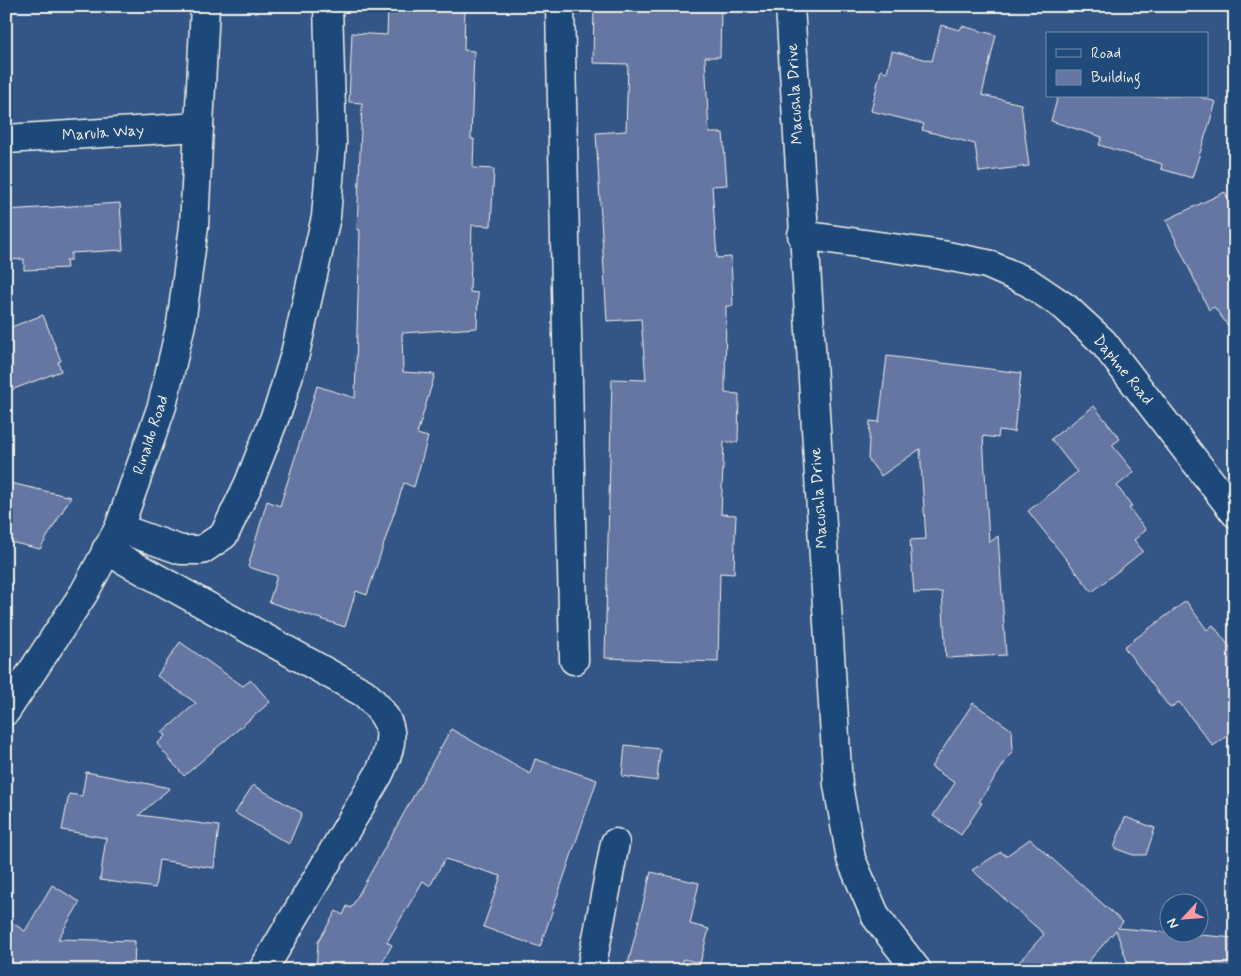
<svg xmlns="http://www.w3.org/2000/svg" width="1241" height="976" font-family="Mynerve,sans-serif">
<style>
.building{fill:#6676a3;stroke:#f4f1e8}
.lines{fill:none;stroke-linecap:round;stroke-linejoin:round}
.minor-casing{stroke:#f4f1e8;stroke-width:31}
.tertiary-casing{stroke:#f4f1e8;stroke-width:31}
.minor{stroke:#1f4a7a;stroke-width:28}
.tertiary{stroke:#1f4a7a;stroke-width:28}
.labels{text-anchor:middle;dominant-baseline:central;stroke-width:4.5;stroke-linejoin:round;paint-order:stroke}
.street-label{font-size:16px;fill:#f4f1e8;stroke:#1f4a7a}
</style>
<rect width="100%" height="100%" fill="#335686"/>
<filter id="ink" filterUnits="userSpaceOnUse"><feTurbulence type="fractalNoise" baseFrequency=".02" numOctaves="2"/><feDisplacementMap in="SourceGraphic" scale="10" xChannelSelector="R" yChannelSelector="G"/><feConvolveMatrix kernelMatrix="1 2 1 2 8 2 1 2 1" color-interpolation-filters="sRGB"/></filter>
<g filter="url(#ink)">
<path class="building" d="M 388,6 L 465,6 L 464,50 L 474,51 L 471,139 L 474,139 L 473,168 L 494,169 L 491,226 L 472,225 L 470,292 L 478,293 L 477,328 L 402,333 L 403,372 L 435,374 L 417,434 L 428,437 L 414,487 L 404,483 L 367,595 L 356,591 L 345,627 L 269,602 L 277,576 L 248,567 L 267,501 L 280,506 L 317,386 L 355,398 L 360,230 L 357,230 L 362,103 L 349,102 L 352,33 L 387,35 Z
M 594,6 L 707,6 L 707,8 L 721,8 L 720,57 L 705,57 L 709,133 L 723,133 L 727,185 L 712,186 L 717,258 L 731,257 L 733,306 L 726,306 L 725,393 L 739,394 L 738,442 L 724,442 L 721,514 L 736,515 L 735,538 L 734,574 L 720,573 L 718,662 L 605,658 L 612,379 L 646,380 L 641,319 L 607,321 L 596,133 L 626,131 L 628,64 L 593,63 Z
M 941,25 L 960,30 L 962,26 L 996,35 L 982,95 L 1021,104 L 1029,166 L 979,172 L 975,144 L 922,130 L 924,124 L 871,111 L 881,70 L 887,72 L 892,51 L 932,61 Z
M 1058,96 L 1197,96 L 1216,102 L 1192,178 L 1161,169 L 1162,164 L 1099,145 L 1102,137 L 1051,121 Z
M 1225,192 L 1235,214 L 1235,335 L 1214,307 L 1209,310 L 1166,220 Z
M 120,203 L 123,250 L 71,253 L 71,260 L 66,260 L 67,268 L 24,270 L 24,259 L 6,260 L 6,210 Z
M 43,315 L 61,361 L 58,362 L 61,371 L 6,392 L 6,329 Z
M 887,356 L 1021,373 L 1014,432 L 999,430 L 998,438 L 983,436 L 989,543 L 998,536 L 1006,655 L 946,658 L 942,592 L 914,593 L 910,540 L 926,539 L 920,449 L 881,476 L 868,459 L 870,421 L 879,422 Z
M 1094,406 L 1120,439 L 1112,445 L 1134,472 L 1117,486 L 1132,506 L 1129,508 L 1146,530 L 1134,540 L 1143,551 L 1092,592 L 1028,511 L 1077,472 L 1051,439 Z
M 6,482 L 71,497 L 40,549 L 6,541 Z
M 1186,601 L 1207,630 L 1213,625 L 1235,654 L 1235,730 L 1213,746 L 1179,702 L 1170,708 L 1124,647 Z
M 180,642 L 243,686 L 251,680 L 270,702 L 184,776 L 157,744 L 166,735 L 162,733 L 196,703 L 157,676 Z
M 973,703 L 1012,730 L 1013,750 L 979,802 L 982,803 L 961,835 L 933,816 L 955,783 L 931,767 Z
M 451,729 L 530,774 L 535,759 L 597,780 L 540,947 L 483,927 L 501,876 L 445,859 L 430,886 L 423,881 L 387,942 L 392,945 L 378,970 L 316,970 L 318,942 L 336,911 L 343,915 L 347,906 L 351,908 Z
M 625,745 L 660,749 L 657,781 L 622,776 Z
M 86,772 L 170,788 L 139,815 L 219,826 L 214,868 L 159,860 L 155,888 L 100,880 L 106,838 L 62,830 L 69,794 L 82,796 Z
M 253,785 L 302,813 L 289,844 L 235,813 Z
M 1125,817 L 1155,828 L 1146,855 L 1133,855 L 1114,848 Z
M 1030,839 L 1123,922 L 1118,928 L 1235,938 L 1235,970 L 1130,970 L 1116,930 L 1081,970 L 1012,970 L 1044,934 L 972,870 L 1001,852 L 1006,856 Z
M 651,872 L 699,883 L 690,924 L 709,929 L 700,963 L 683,959 L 681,970 L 650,970 L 628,964 Z
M 52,885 L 80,902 L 58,939 L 135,941 L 134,970 L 6,970 L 6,919 L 25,931 Z"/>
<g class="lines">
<g class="minor-casing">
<path id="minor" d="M 560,6 L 574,660
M 790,6 L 838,785 L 851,859 L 876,917 L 917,970
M 6,139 L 199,127
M 802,235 L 942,255 L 987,264 L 1028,282 L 1065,307 L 1103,342 L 1235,513
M 119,528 L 181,550 L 202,550 L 224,535 L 249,483 L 280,404 L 295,354 L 326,217 L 332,143 L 328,6
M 106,550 L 364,693 C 395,722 397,736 379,774 L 263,970
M 591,970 L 615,843"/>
</g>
<g class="tertiary-casing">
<path id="tertiary" d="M 6,711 L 84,593 L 119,528 L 162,406 L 181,324 L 194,226 L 205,6"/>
</g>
<use href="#minor" class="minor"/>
<use href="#tertiary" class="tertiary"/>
</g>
</g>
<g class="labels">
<g class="street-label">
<text transform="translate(795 94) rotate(-93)">Macushla Drive</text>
<text transform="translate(103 133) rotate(-4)">Marula Way</text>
<text transform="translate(1123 370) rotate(51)">Daphne Road</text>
<text transform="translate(151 435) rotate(-72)">Rinaldo Road</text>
<text transform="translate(819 498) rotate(-94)">Macushla Drive</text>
</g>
</g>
<rect width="1241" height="976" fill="none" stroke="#1f4a7a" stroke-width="25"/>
<rect x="12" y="12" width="1216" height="951" fill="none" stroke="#f4f1e8" stroke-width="2" filter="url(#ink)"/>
<rect x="1046" y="32" width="162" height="65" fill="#1f4a7a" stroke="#748da6"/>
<rect x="1056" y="49" width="25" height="8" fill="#1f4a7a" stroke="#748da6"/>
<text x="1091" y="58" font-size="15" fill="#f4f1e8">Road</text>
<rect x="1056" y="70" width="25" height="15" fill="#6676a3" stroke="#748da6"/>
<text x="1091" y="82" font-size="15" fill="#f4f1e8">Building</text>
<g transform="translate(1184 918) rotate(244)"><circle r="24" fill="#1f4a7a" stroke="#748da6"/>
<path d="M0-4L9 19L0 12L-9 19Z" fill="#ff9aa2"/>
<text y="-8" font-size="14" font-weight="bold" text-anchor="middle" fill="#f4f1e8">N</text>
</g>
</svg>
